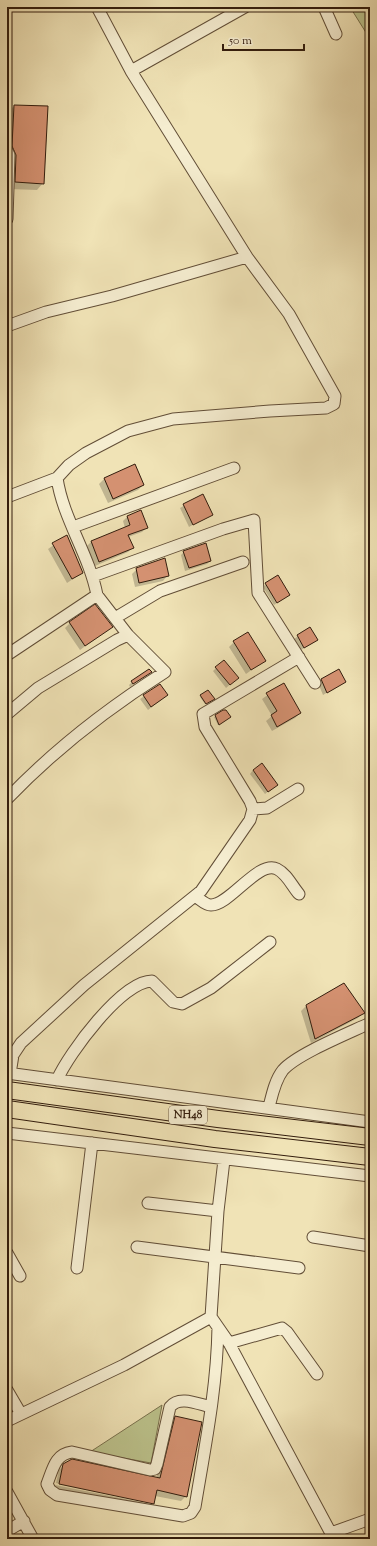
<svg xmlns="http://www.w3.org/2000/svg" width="377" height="1546" font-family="'Sorts Mill Goudy',serif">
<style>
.green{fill:#bcc38c;stroke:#78704c}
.shadow{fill:#0003}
.building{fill:#d49171;stroke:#331d0d}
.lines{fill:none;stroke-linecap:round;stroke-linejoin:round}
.minor-casing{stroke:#624e37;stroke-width:13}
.highway-casing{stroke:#331d0d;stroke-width:18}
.minor{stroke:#f5edd0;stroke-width:11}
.highway{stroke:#f0e3b6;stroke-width:16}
.labels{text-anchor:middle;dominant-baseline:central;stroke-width:4;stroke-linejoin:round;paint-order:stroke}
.shield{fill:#f5edd0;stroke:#6d5b48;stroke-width:1}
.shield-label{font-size:11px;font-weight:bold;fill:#331d0d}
</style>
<rect width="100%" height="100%" fill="#f0e3b6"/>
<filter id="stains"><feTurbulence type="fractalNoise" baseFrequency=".005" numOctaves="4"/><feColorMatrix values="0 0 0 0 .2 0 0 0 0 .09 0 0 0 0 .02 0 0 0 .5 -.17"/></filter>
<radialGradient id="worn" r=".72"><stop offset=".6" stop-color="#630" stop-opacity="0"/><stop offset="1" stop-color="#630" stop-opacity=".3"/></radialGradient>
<path class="green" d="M 350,7 L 370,7 L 370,39 Z
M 162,1405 L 151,1463 L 90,1452 Z"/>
<path class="shadow" d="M 14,106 L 43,183 L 37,190 L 9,189 L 7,156 L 8,112 Z
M 135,466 L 143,485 L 138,490 L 108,503 L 99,484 L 104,479 Z
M 203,495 L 212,514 L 189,527 L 180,508 Z
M 127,517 L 147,527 L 142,532 L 128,537 L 132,548 L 128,552 L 95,566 L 87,546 L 91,542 L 125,528 L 123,521 Z
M 67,536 L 82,573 L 67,583 L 48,549 Z
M 184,552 L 210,561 L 207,564 L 185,571 L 181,555 Z
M 137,569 L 167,576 L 163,581 L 135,587 L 132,574 Z
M 266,584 L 289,595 L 274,605 L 263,587 Z
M 70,623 L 111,627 L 80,650 L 65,628 Z
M 310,628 L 313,643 L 301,650 L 294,639 Z
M 234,642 L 264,661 L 246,674 L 229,647 Z
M 216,668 L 234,681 L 226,688 L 213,671 Z
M 338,670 L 345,682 L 323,695 L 318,683 Z
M 150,672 L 130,687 L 129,685 L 132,682 Z
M 283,684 L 300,713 L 295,718 L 272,731 L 266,721 L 272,716 L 262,699 Z
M 160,685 L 167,695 L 148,710 L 140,699 Z
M 201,696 L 212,700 L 205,704 L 200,697 Z
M 226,711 L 228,718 L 218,725 L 214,717 Z
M 253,770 L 276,785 L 265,794 L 250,774 Z
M 306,1006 L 363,1013 L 358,1018 L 311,1043 L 301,1011 Z
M 176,1417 L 186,1496 L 181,1501 L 155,1496 L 153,1504 L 148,1508 L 54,1489 L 55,1485 L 151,1504 L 151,1502 L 56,1483 L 59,1470 L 64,1465 L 156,1479 L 171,1422 Z"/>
<path class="building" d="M 14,105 L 48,106 L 44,184 L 15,182 L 16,155 L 12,146 Z
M 135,464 L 144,485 L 113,499 L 104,478 Z
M 203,494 L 213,515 L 193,525 L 183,504 Z
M 141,510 L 148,528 L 128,535 L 134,548 L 99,562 L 91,541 L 130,525 L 127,516 Z
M 67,535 L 83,573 L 72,579 L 52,543 Z
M 206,543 L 211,561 L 189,568 L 183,551 Z
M 165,558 L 169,576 L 139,583 L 136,568 Z
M 278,575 L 290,595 L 277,603 L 265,583 Z
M 95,604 L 113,627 L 85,646 L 69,622 Z
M 310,627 L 318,640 L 304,648 L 297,635 Z
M 248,632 L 266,661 L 251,670 L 233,641 Z
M 224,660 L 239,678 L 230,685 L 215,667 Z
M 149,669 L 152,672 L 133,684 L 131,681 Z
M 339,669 L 346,682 L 327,693 L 321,679 Z
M 284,683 L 301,713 L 277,727 L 271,715 L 277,711 L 266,693 Z
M 160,684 L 168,695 L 151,707 L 143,695 Z
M 208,690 L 215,699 L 206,704 L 200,695 Z
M 223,710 L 226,710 L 231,717 L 219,725 L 215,715 Z
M 262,763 L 278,785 L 268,792 L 253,770 Z
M 344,983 L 365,1013 L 315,1039 L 306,1005 Z
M 175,1416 L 202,1422 L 187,1497 L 157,1490 L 154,1504 L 59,1484 L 63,1464 L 72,1459 L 160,1478 Z"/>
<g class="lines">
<g class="minor-casing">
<path id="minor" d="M 97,7 L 131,71 L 247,257
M 324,7 L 336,34
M 131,71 L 245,7
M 7,151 L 9,155 L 7,219
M 7,326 L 46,312 L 112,296 L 247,257 L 289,314 L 335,396 L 334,404 L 326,408 L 270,411 L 173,419 L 128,431 L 86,453 L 69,465 L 57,478 C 63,519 89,554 97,595 L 7,655
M 7,497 L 57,478
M 73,527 L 234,468
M 93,576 L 223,529 L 254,520 L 258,593 L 315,683
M 115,618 L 160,591 L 243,562
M 7,714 L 38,688 L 117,640 L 128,635
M 7,799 C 54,750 108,708 165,672 L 128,635 L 97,595
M 253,809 L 267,808 L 298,789
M 195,896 C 200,899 205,905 211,905 C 230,905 258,860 277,869 C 287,874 292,886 299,894
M 7,1073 L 370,1122
M 10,1074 L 13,1055 L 21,1043 L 84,985 L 201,891 L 250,820 L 253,809 L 250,801 L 205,727 L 203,714 L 299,657
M 57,1080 C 69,1053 122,981 152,981 L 173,1002 L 182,1004 L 211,988 L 270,942
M 269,1107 C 272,1095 275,1080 283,1070 C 297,1054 349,1033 370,1023
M 7,1133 L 370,1176
M 224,1160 L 218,1211 L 211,1317 L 229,1343 L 334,1539
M 148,1203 L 218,1211
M 313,1237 L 370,1246
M 137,1247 L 299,1268
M 7,1253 L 20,1276
M 77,1268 L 92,1143
M 229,1343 L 282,1328 L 287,1332 L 317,1374
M 7,1390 L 21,1414
M 211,1407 C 198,1404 179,1395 170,1407 L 157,1464 L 155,1469 L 150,1470 L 72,1452 C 55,1454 53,1469 47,1484 L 50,1490 L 57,1495 L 183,1516 L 191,1513 L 195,1507 C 205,1447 217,1388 218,1327
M 7,1421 L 124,1365 L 211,1317
M 7,1492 L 33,1539
M 7,1531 L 24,1521
M 331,1533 L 370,1519"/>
</g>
<g class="highway-casing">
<path id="highway" d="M 7,1090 L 218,1119 L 370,1137
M 7,1109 L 215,1139 L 370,1157"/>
</g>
<use href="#minor" class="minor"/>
<use href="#highway" class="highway"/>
</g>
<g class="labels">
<rect class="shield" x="169" y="1106" width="38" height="18" rx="3"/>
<g class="shield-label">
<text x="188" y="1115">NH48</text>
</g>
</g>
<rect width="377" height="1546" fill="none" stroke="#f0e3b6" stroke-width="24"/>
<rect x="8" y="8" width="361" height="1530" fill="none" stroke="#331d0d" stroke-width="2"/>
<rect x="12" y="12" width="353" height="1522" fill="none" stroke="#331d0d"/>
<path d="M223 44v6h81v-6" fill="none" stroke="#331d0d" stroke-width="2"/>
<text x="229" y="44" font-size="12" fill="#331d0d" stroke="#f5edd0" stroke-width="3" paint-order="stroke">50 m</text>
<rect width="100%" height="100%" filter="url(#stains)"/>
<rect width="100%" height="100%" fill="url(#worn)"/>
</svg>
